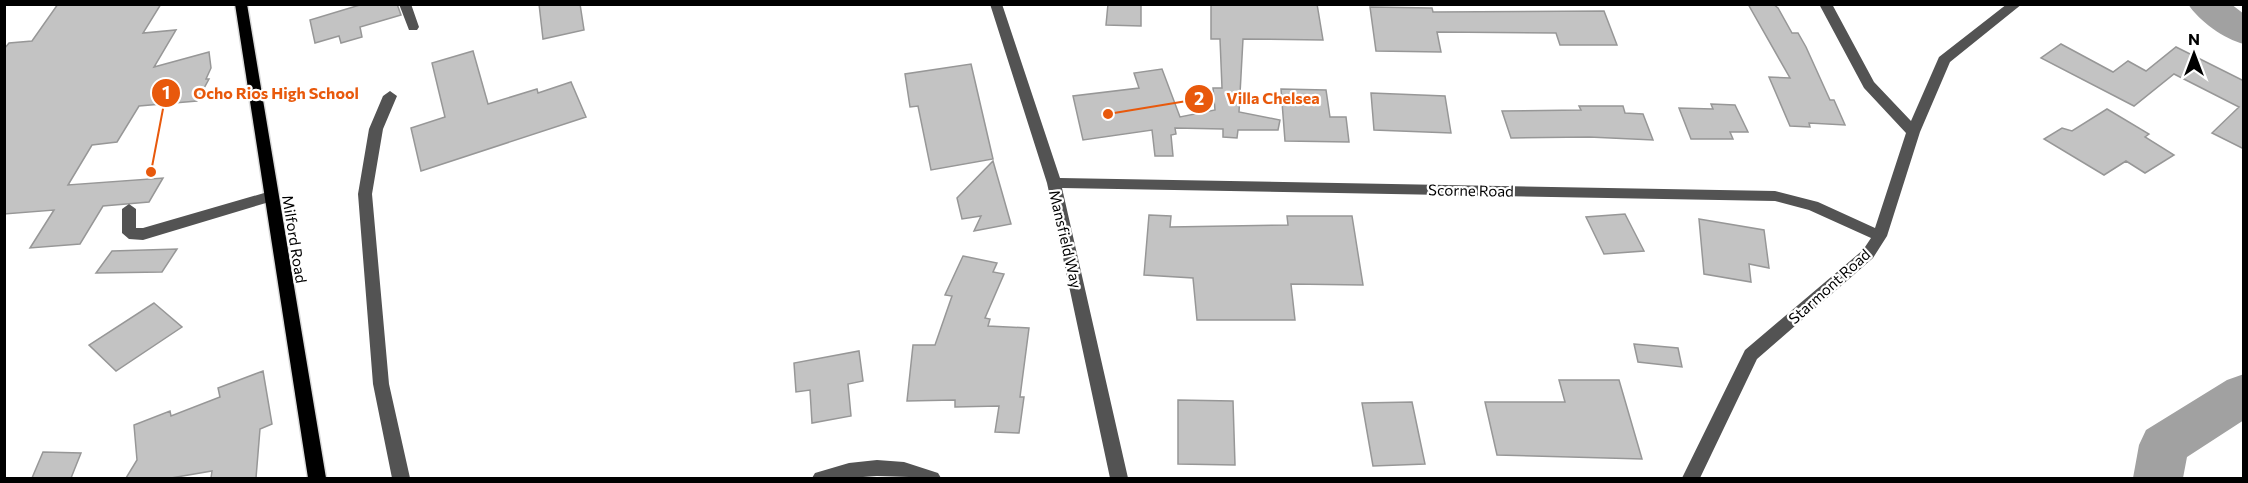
<svg xmlns="http://www.w3.org/2000/svg" width="2248" height="483" font-family="Commissioner,sans-serif">
<style>
.lines{fill:none;stroke-linecap:round;stroke-linejoin:round}
.river{fill:#a1a1a1;fill-rule:evenodd}
.building{fill:#c3c3c3;stroke:#979797;stroke-width:1.5}
.major-casing{stroke:#dbdbdb;stroke-width:3}
.minor{fill:#535353;fill-rule:evenodd}
.major{fill:#000;fill-rule:evenodd}
.labels{text-anchor:middle;dominant-baseline:central;stroke-width:4.5;stroke-linejoin:round;paint-order:stroke}
.street-label{font-size:15px;fill:#000;stroke:#fff}
.leader{fill:none;stroke:#e8590c;stroke-width:2}
.callout-dot{fill:#e8590c;stroke:#fff;stroke-width:2}
.mark-label{font-size:18px;text-anchor:middle;font-weight:bold;fill:#fff}
.callout-label{font-size:16px;text-anchor:middle;font-weight:bold;fill:#e8590c;stroke:#fff;stroke-width:4.5;stroke-linejoin:round;paint-order:stroke}
</style>
<rect width="100%" height="100%" fill="#fff"/>
<g class="lines">
<path class="river" d="M 2188,4 L 2231,4 L 2244,14 L 2244,44 C 2224,39 2199,21 2188,4 Z
M 2244,374 L 2244,420 L 2187,457 L 2183,478 L 2133,478 L 2139,445 L 2146,430 L 2227,380 Z"/>
</g>
<path class="building" d="M 58,4 L 161,4 L 143,33 L 176,30 L 154,67 L 209,52 L 211,68 L 206,79 L 209,79 L 197,101 L 139,106 L 117,142 L 92,145 L 68,185 L 163,178 L 149,202 L 103,206 L 80,244 L 30,248 L 54,210 L 4,214 L 4,49 L 9,43 L 32,41 Z
M 363,4 L 397,4 L 401,15 L 360,27 L 362,37 L 341,43 L 339,36 L 315,43 L 310,20 Z
M 539,4 L 580,4 L 584,30 L 543,39 Z
M 1108,4 L 1141,4 L 1141,26 L 1106,25 Z
M 1277,4 L 1317,4 L 1323,40 L 1243,39 L 1239,112 L 1280,120 L 1278,130 L 1238,130 L 1237,138 L 1223,137 L 1223,129 L 1175,128 L 1176,134 L 1171,135 L 1173,156 L 1155,156 L 1152,130 L 1083,140 L 1073,96 L 1139,88 L 1134,73 L 1162,69 L 1180,117 L 1215,110 L 1213,88 L 1222,88 L 1220,39 L 1211,39 L 1211,5 Z
M 1748,4 L 1773,4 L 1778,8 L 1792,33 L 1798,33 L 1806,47 L 1830,100 L 1834,100 L 1845,125 L 1809,123 L 1810,127 L 1790,126 L 1769,77 L 1790,78 Z
M 1370,7 L 1432,8 L 1433,12 L 1604,11 L 1617,45 L 1560,45 L 1556,33 L 1437,32 L 1441,52 L 1376,51 Z
M 2061,44 L 2113,72 L 2128,61 L 2146,71 L 2176,47 L 2244,81 L 2244,149 L 2212,133 L 2239,107 L 2174,74 L 2134,106 L 2041,58 Z
M 473,51 L 488,104 L 537,89 L 538,93 L 571,82 L 586,117 L 421,171 L 411,128 L 445,117 L 432,63 Z
M 971,64 L 993,159 L 931,170 L 918,106 L 910,107 L 905,74 Z
M 1281,89 L 1326,90 L 1330,117 L 1346,117 L 1349,142 L 1285,141 Z
M 1371,93 L 1445,96 L 1451,133 L 1374,130 Z
M 1711,104 L 1735,105 L 1748,132 L 1730,132 L 1733,139 L 1691,139 L 1679,108 L 1713,109 Z
M 1579,106 L 1623,106 L 1625,113 L 1643,114 L 1653,140 L 1589,137 L 1511,138 L 1502,111 L 1581,110 Z
M 2107,109 L 2149,134 L 2145,137 L 2174,155 L 2145,173 L 2126,161 L 2104,175 L 2044,139 L 2062,128 L 2072,131 Z
M 993,161 L 1011,224 L 974,231 L 981,216 L 962,219 L 957,198 Z
M 1625,214 L 1644,251 L 1604,254 L 1586,217 Z
M 1149,215 L 1171,216 L 1170,227 L 1288,225 L 1287,216 L 1352,216 L 1363,285 L 1291,284 L 1295,320 L 1197,320 L 1193,278 L 1144,275 Z
M 1699,219 L 1764,230 L 1769,268 L 1749,264 L 1751,282 L 1704,274 Z
M 177,249 L 162,272 L 96,273 L 112,251 Z
M 963,256 L 997,263 L 993,272 L 1004,274 L 985,318 L 990,319 L 988,326 L 1029,328 L 1020,397 L 1024,397 L 1019,433 L 995,432 L 999,406 L 955,407 L 955,400 L 907,401 L 913,345 L 935,345 L 952,296 L 945,295 Z
M 154,303 L 182,327 L 116,371 L 89,345 Z
M 1634,344 L 1678,348 L 1682,367 L 1638,362 Z
M 859,351 L 863,381 L 848,384 L 851,416 L 812,423 L 810,390 L 796,392 L 794,363 Z
M 263,371 L 272,424 L 260,429 L 256,478 L 211,478 L 212,471 L 171,478 L 126,478 L 137,460 L 134,425 L 170,411 L 171,416 L 220,397 L 218,388 Z
M 1559,380 L 1619,380 L 1642,459 L 1497,455 L 1485,402 L 1565,402 Z
M 1178,400 L 1233,401 L 1235,465 L 1178,464 Z
M 1412,402 L 1425,464 L 1373,466 L 1362,403 Z
M 43,452 L 81,453 L 71,478 L 32,478 Z"/>
<g class="lines">
<g class="major-casing">
<path id="major" d="M 235,4 L 247,4 L 326,478 L 308,478 Z"/>
</g>
<path class="minor" d="M 399,4 L 411,4 L 419,27 L 417,30 L 409,30 Z
M 990,4 L 1002,4 L 1060,178 L 1775,191 L 1818,202 L 1875,228 L 1906,133 L 1864,88 L 1819,4 L 1832,4 L 1874,82 L 1911,121 L 1939,57 L 2007,4 L 2022,4 L 1950,62 L 1920,132 L 1887,236 L 1873,258 L 1757,359 L 1700,478 L 1682,478 L 1745,350 L 1863,250 L 1871,238 L 1809,210 L 1775,201 L 1062,188 L 1128,478 L 1110,478 L 1047,183 Z
M 390,91 L 397,96 L 383,129 L 372,194 L 389,384 L 410,478 L 392,478 L 373,384 L 358,194 L 369,129 L 383,96 Z
M 271,191 L 278,196 L 276,200 L 143,240 L 129,239 L 122,233 L 122,209 L 129,204 L 136,209 L 136,228 L 143,228 Z
M 877,460 L 904,462 L 938,473 L 941,478 L 877,476 L 849,478 L 812,478 L 815,473 L 849,463 Z"/>
<use href="#major" class="major"/>
</g>
<g class="labels">
<g class="street-label">
<text transform="translate(1471 190) rotate(1)">Scorne Road</text>
<text transform="translate(295 239) rotate(81)">Milford Road</text>
<text transform="translate(1066 239) rotate(77)">Mansfield Way</text>
<text transform="translate(1829 286) rotate(-42)">Starmont Road</text>
</g>
</g>
<path class="leader" d="M151 172L166 93M1108 114L1199 99"/>
<g class="callout-dot">
<circle cx="151" cy="172" r="6"/>
<circle cx="1108" cy="114" r="6"/>
<circle cx="166" cy="93" r="15"/>
<circle cx="1199" cy="99" r="15"/>
</g>
<g class="mark-label">
<text x="166" y="99">1</text>
<text x="1199" y="105">2</text>
</g>
<g class="callout-label">
<text x="276" y="99">Ocho Rios High School</text>
<text x="1273" y="104">Villa Chelsea</text>
</g>
<rect width="2248" height="483" fill="none" stroke="#000000" stroke-width="12"/>
<g transform="translate(2194 54)" stroke="#ffffff" stroke-width="4.5" paint-order="stroke">
<path d="M0-4.5L10 22L0 15L-10 22Z" fill="#000000"/>
<text y="-9" font-size="16" font-weight="bold" text-anchor="middle" fill="#000000">N</text>
</g>
</svg>
